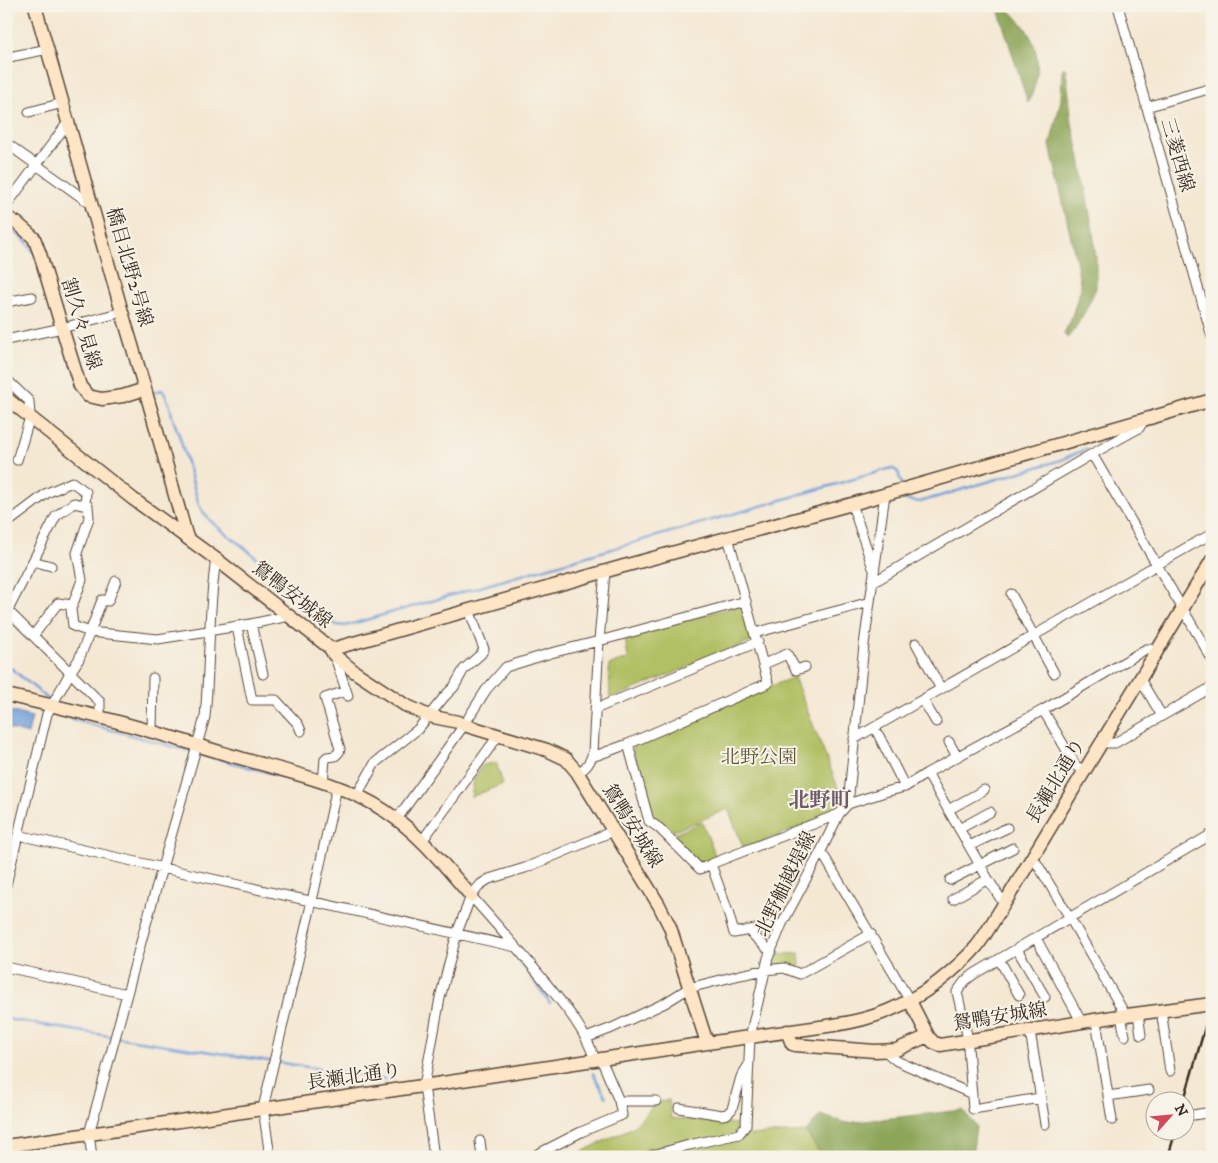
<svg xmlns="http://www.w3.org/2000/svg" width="1218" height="1163" font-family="'IM FELL DW Pica','Noto Serif JP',serif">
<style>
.green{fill:#b0c063;stroke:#767540}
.forest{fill:#8ca659;stroke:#64683c}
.water{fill:#6f9ed8;stroke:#55647b}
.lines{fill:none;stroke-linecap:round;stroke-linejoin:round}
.stream{stroke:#6f9ed8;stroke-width:2.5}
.street-casing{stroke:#574639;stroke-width:11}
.secondary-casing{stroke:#574639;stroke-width:15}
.street{stroke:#fff;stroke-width:9}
.secondary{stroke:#fde5c5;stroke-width:12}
.rail{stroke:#3b2a1e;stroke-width:2.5}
.labels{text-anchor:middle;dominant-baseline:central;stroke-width:4;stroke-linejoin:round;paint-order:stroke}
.street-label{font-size:19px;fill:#3b2a1e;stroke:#f7f3e8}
.park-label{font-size:19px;fill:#5e5733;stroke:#f7f3e8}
.quarter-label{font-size:21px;font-weight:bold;fill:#6e5a69;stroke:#f7f3e8}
</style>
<rect width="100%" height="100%" fill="#f7f3e8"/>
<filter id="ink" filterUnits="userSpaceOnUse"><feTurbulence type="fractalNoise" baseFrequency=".02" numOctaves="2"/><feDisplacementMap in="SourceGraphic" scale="10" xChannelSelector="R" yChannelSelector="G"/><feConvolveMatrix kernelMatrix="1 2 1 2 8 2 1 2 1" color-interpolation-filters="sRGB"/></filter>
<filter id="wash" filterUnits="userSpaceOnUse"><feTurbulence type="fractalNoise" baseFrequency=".0096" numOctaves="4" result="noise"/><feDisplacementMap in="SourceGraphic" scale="20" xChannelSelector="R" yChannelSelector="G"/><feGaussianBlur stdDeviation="1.12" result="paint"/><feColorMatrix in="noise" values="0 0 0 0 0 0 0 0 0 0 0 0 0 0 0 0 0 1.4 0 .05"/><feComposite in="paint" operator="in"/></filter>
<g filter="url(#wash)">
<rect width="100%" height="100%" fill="#f4e8d3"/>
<path class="green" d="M 744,604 L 755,640 L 610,699 L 609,665 L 628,659 L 625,637 Z
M 794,677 L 843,800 L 843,806 L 837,812 L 744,849 L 728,809 L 669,833 L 652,819 L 631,742 Z
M 496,762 L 503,784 L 471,797 L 474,780 L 481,766 Z
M 702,822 L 717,860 L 701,866 L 670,836 Z
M 799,953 L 800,966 L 787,967 L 768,972 L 773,955 Z
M 669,1100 L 671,1118 L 746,1125 L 734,1136 L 806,1132 L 823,1157 L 571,1157 L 633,1127 L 657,1102 Z"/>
<path class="forest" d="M 997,6 C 1005,6 1011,11 1016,17 C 1041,42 1043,73 1028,103 Z
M 1064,67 L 1066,70 L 1068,87 L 1072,123 L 1080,158 L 1093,232 L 1096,259 L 1096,288 L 1086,310 L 1074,330 L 1067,338 L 1064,333 L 1070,322 L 1081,288 L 1077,265 L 1050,145 L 1061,100 L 1062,70 Z
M 963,1110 L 976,1126 L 972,1157 L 823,1157 L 806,1132 L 820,1115 L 846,1123 Z"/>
<path class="water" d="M 6,710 L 32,717 L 28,734 L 6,728 Z"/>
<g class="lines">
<path class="stream" d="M 6,228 C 21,236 25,237 33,252
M 150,393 L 162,390 L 164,392 L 170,406 L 172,416 L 180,438 L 199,505 C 207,522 229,536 244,547 L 327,620 L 337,625 L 345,626 L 892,468 L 898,472 L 902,486
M 904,494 L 906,500 L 920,502 L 1061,460 L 1086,449
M 6,664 L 48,699
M 66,714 L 71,719 L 300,781
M 512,950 L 550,1003
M 6,1019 L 115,1037 L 385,1079
M 593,1073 L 606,1097"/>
</g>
</g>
<g filter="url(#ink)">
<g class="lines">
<g class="street-casing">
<path id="street" d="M 1118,6 L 1212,337
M 9,57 L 48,49
M 1146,107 L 1212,88
M 29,112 L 63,103
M 6,143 L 91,204
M 6,206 L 69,121
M 6,302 L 32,297
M 6,340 L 62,328 L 122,312
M 6,379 L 29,401 L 30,417 L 17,460
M 1144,420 L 1139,428 L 1092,454 L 1212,659
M 852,504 L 873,568
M 6,524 L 47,493 L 72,482 L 86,492 L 85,505
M 33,561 L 51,566
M 872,583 L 1092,454
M 1011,594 L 1054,673
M 6,609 L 100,702 L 100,711 L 98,717
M 8,610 L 56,516 L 74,503 L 88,506 L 89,518 L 77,553 L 82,580 L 71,609 L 73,626 L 90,632 L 102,600 L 108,601 L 116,581
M 251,624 L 263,674
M 237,627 L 252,700 L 276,700 L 298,724 L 301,731
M 755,633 L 870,602
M 33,636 L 58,603 L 72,605
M 916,643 L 941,689
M 335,657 L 348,696
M 764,664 L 787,654 L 796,670 L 805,667
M 1140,679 L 1162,716
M 923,700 L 936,722
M 595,709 L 758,642
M 1043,710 L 1076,766 L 1084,770
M 875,728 L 905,787
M 152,731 L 153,678
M 854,739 L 1193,544 L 1212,534
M 1102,741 L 1107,743 L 1115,743 L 1212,687
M 949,742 L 957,757
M 628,744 L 649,821 L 659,828 L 700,869 L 711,864 L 728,912 L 734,933 L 782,924
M 592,757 L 628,744 L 768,683 L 728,537
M 577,772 C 587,769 591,761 593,752 L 599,641 L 605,572
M 927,773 L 988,879 L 1004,904
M 323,783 L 325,759 L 327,757 L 335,756 L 339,752 L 340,749 L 325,698 L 346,691
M 357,795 L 375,763 L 418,729 L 445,696 L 454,687 L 464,669 L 481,654 L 484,649 L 469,610
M 848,804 L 885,792 L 905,787 L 927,773 L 1043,710 L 1146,649 L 1150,649 L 1156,652
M 948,810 L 984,790
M 397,819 L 464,725 L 486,690 L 506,667 L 551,653 L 599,641 L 746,601
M 959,829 L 990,812
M 18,835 L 163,868 L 516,947
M 422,841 L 498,736
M 969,846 L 1007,828
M 821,851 L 910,1001
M 1032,858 L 1036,862 L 1070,918 L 1126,1016
M 711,864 L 839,814
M 950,880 L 1013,848
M 6,885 L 47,714 L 70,673 L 79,659 L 90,632 L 158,639 L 251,624 L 289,616
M 471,896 C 496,924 522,953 546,983 C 565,1006 586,1031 595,1060
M 953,899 L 988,879
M 748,930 L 771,952
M 1036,938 L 1082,1023
M 1017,949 L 1045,997
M 999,959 L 1019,995
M 6,967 L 127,994
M 1161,1010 L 1170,1071
M 1138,1014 L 1141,1035
M 1121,1016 L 1125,1036
M 1096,1021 L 1112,1120
M 1030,1031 L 1045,1124
M 586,1038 L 612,1028 L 665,1003 L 689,988 L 740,975 L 765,970 L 784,968 L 800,974 L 871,934
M 885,1051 L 897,1061 L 972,1094
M 1108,1096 L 1149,1090
M 1040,1098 L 973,1109 L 967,1035 L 957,992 L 965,981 L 974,974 L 1212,834
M 619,1101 L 656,1101
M 679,1108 L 722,1115 L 727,1114 L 732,1109 L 741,1077 L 748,1066
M 1193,1115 L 1212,1112
M 480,1141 L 482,1157
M 92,1157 L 89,1134 L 144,931 L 205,717 C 210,664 208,611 216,559
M 270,1157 L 263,1108 L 312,901 L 337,787
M 434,1157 L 424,1086 L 440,998 L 457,933 L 471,896 L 481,884 L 489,879 L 525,868 L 613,831
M 532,1157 L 581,1132 L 622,1115 L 619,1101 L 601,1059
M 646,1157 L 689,1145 L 739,1134 L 746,1125 L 750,1037 L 768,958 L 782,924 L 821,851 L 839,814 L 848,804 L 864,645 L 885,494"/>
</g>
<g class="secondary-casing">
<path id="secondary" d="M 35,6 L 122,312 L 145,389 L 187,538
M 6,217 L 17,223 L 34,238 L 40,254 L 62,328 L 80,386 L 88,396 L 102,399 L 123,396 L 145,389
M 6,398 L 133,499 L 216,559 L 330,648 L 334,655 L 355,672 L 405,705 L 429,716 L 458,722 L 464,725 L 547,750 L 566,759 L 577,772 L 659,905 L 670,927 L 707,1043
M 330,648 L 336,648 L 624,566 L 852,504 L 1212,400
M 6,695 C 55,706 105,717 153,732 C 182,740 211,750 240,758 C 287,772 344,783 385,811 C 419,833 444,865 471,896
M 910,1001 L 928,1036 L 933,1042 L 940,1045 L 1119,1016 L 1212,1004
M 787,1031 L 792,1044 L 795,1045 L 875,1051 L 896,1050 L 928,1036
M 6,1146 L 436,1084 L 707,1043 L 834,1025 C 875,1019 903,1007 937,983 C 951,972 965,960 977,946 C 987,933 995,918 1004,904 L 1212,560"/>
</g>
<use href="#street" class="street"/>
<use href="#secondary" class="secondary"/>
<path class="rail" d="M 1184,1100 L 1212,1003
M 1168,1157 L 1176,1130"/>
</g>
</g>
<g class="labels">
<g class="street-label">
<text transform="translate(1177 155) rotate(74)">三菱西線</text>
<text transform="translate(129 267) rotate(74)">橋目北野2号線</text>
<text transform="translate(81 324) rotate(73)">割久々見線</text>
<text transform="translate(292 595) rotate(38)">鴛鴨安城線</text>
<text transform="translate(1056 781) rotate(-59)">長瀬北通り</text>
<text transform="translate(632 826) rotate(58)">鴛鴨安城線</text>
<text transform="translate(786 884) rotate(-64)">北野舳越堤線</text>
<text transform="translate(1000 1017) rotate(-9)">鴛鴨安城線</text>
<text transform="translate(354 1077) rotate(-8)">長瀬北通り</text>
</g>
<g class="park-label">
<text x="759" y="757">北野公園</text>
</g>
<g class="quarter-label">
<text x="820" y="801">北野町</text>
</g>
</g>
<rect width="1218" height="1163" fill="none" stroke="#f7f3e8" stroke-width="25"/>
<g transform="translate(1170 1116) rotate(63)"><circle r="24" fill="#f7f3e8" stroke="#aca397"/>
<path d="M0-4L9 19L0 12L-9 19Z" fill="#d1495b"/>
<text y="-8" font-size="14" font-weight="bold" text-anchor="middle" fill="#3b2a1e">N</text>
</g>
</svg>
